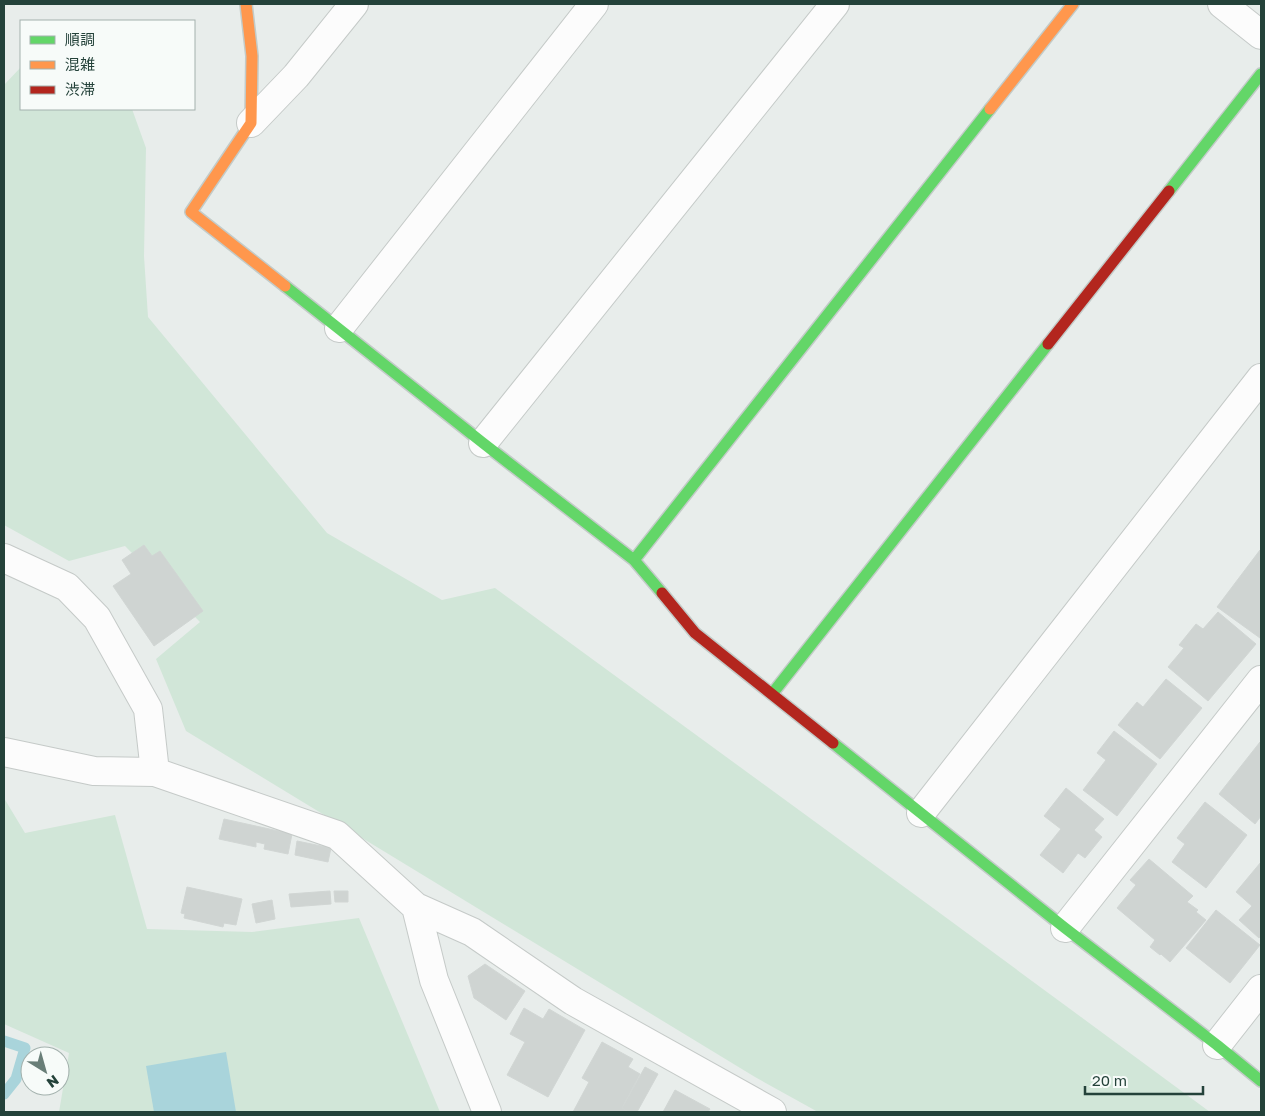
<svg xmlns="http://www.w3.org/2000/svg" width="1265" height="1116" font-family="'Golos Text','Noto Sans JP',sans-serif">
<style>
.green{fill:#d1e6d8}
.water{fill:#a9d4db}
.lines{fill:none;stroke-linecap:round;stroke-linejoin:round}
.stream{stroke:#a9d4db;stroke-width:11}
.building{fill:#cfd4d2;stroke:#d1d6d4}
.street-casing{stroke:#c5cac8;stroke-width:30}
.fast-casing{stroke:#c3cbc8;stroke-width:14}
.slow-casing{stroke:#c3cbc8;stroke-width:14}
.jam-casing{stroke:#c3cbc8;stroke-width:14}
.street{stroke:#fcfcfc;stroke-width:28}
.fast{stroke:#63d668;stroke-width:11}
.slow{stroke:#ff974d;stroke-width:11}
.jam{stroke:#b3261e;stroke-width:11}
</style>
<rect width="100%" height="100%" fill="#e8edeb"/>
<path class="green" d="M 21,67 L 21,109 L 132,109 L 146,148 L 144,256 L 148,317 L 327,533 L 442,600 L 495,588 L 933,908 L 1210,1112 L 818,1112 L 755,1077 L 186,731 L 156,659 L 200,622 L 125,546 L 69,561 L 4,525 L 4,85 Z
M 4,798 L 25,833 L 115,815 L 147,929 L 252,932 L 359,918 L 440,1112 L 59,1112 L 69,1053 L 4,1024 Z"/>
<path class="water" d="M 226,1052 L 236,1112 L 154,1112 L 146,1066 Z"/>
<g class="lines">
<path class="stream" d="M 4,1041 L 25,1048 L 16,1079 L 4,1094"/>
</g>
<path class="building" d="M 144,545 L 152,556 L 160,551 L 203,611 L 154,646 L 113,586 L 131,574 L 122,560 Z
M 1260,550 L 1261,551 L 1261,636 L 1260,638 L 1217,607 Z
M 1218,612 L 1256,644 L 1208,701 L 1168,667 L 1184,648 L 1179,645 L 1196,624 L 1203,629 Z
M 1166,679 L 1202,708 L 1160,759 L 1118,725 L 1137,702 L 1143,707 Z
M 1114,731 L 1157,764 L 1117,816 L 1083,790 L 1106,760 L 1097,753 Z
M 1260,742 L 1261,743 L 1261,816 L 1255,824 L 1219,794 Z
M 1066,788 L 1104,819 L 1094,830 L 1102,837 L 1085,858 L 1078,853 L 1063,873 L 1040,855 L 1061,829 L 1044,816 Z
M 1205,802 L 1247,835 L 1206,888 L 1172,862 L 1185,844 L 1177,838 Z
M 224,819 L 292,834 L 288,854 L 264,849 L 265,844 L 256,842 L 256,847 L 219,839 Z
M 297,841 L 331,848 L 328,862 L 295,855 Z
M 1149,859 L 1193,896 L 1187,902 L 1198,910 L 1196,912 L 1206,920 L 1170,962 L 1161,954 L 1160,955 L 1150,947 L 1155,940 L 1117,908 L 1136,885 L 1130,880 Z
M 1261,862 L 1261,936 L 1259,938 L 1239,920 L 1252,906 L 1236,892 Z
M 187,887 L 242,899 L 236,925 L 224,923 L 223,927 L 184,918 L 185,914 L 181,913 Z
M 330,891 L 331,904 L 291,907 L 289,894 Z
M 334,891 L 348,891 L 348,902 L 335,902 Z
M 272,900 L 275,919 L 256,923 L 252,904 Z
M 1216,910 L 1260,945 L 1230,983 L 1186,948 Z
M 485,964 L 525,991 L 506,1020 L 474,998 L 468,976 Z
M 524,1008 L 543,1019 L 549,1009 L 585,1030 L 548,1097 L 507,1075 L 525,1042 L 510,1034 Z
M 602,1042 L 633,1059 L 628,1067 L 640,1074 L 622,1108 L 629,1112 L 573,1112 L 589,1082 L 582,1078 Z
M 645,1067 L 658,1074 L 637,1112 L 629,1112 L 622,1108 Z
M 675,1090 L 710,1109 L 708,1112 L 663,1112 Z"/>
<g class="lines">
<g class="street-casing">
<path id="street" d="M 1222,4 L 1261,35
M 251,123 L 296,76 L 354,4
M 339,328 L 594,4
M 483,443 L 835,4
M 4,558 L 67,587 L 97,618 L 148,709 L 155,772
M 4,752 L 94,771 L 155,772 L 337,835 L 416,907 L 434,980 L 487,1112
M 921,813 L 1261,378
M 416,907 L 472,932 L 573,1001 L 772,1112
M 1065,928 L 1261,680
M 1217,1045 L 1261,989"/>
</g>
<g class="fast-casing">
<path id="fast" d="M 1169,191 L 1261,74
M 285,286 L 483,443 L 634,560 L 662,593
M 634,560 L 990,109
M 772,694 L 1048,344
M 833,743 L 1065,928 L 1217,1045 L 1261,1081"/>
</g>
<g class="slow-casing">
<path id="slow" d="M 246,4 L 252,56 L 251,123 L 191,212 L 285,286
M 990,109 L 1073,4"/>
</g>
<g class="jam-casing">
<path id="jam" d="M 1048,344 L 1169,191
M 662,593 L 695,633 L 833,743"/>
</g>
<use href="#street" class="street"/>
<use href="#fast" class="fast"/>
<use href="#slow" class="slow"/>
<use href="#jam" class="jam"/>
</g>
<rect width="1265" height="1116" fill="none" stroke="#24423a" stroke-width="10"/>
<rect x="20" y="20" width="175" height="90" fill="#f7fbf9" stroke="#a3b1ad"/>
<rect x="30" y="36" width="25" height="8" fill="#63d668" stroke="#a3b1ad"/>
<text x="65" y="45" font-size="15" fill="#24423a">順調</text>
<rect x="30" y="61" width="25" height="8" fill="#ff974d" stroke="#a3b1ad"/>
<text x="65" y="70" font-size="15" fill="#24423a">混雑</text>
<rect x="30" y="86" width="25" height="8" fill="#b3261e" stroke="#a3b1ad"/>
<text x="65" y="95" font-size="15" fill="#24423a">渋滞</text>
<g transform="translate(45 1071) rotate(143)"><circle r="24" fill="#f7fbf9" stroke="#a3b1ad"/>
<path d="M0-4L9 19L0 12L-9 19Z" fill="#697e78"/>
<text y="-8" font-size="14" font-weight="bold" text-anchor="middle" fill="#24423a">N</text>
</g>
<path d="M1085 1086v8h118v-8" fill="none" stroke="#24423a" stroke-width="2.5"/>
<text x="1092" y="1086" font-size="15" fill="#24423a" stroke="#f7fbf9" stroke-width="4" paint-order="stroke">20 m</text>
</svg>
